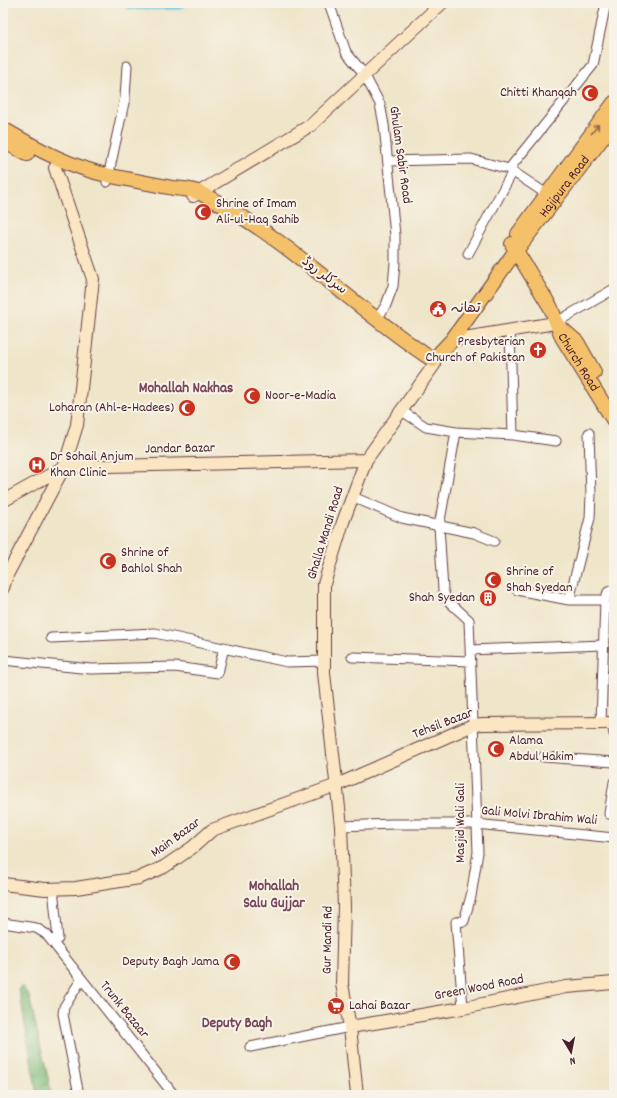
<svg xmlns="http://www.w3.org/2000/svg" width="617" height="1098" font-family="Dekko,'Playpen Sans Arabic',sans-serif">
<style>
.forest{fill:url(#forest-crowns);stroke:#656e52}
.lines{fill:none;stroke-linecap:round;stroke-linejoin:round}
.river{stroke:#63c1e1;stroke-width:14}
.street-casing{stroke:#633d43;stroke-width:11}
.secondary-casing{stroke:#633d43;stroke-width:14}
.primary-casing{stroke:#633d43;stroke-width:16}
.street{stroke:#fff;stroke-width:9}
.secondary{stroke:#fbe6c3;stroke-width:12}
.primary{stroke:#f4c16a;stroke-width:14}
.oneway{stroke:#966847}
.labels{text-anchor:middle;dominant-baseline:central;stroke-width:4;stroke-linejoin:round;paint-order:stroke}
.poi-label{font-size:14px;fill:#4a1f2b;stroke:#f7f3e8;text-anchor:start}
.street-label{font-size:14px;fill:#4a1f2b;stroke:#f7f3e8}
.neighbourhood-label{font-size:15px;font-weight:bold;fill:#794758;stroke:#f7f3e8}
</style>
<defs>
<pattern id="forest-crowns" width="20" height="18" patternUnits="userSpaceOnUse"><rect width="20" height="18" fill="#80bc7a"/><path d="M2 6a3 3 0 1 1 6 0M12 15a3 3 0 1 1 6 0" fill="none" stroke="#6b9864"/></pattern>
</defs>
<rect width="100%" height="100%" fill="#f7f3e8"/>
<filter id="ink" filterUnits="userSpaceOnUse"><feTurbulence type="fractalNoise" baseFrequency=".025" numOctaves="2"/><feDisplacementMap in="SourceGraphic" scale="8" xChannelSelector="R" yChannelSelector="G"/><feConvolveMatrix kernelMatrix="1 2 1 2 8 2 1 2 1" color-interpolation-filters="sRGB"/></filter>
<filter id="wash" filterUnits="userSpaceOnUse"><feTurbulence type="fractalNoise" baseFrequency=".012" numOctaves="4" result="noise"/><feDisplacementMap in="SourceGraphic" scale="16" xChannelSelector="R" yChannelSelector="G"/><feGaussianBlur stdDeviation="0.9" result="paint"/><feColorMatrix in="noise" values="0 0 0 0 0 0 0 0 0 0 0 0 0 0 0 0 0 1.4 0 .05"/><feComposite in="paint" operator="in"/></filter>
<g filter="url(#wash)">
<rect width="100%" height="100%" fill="#efe5c9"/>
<path class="forest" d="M 22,986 L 29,996 L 52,1095 L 37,1095 L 19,989 Z"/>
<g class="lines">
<path class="river" d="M 131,3 L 178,3"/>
</g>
</g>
<g filter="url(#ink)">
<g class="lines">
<g class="street-casing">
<path id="street" d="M 329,3 L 346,52 L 364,74 L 380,104 L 384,125 L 395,235 L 395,263 L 393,286 L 386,305 L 377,319
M 388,161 L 471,159 L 509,169 L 551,197
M 509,169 L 593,65 L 606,3
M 107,182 L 125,98 L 127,66
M 468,254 L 513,171
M 555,323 L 614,289
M 510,331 L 513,435
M 402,411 L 426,427 L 456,432 L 513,435 L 556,441
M 456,432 L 439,526 L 443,590 L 446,599 L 469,620 L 478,852 L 471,896 L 464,921 L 456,922 L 463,1008
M 353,497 L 402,518 L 474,533 L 494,541
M 517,590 L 569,600 L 605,600
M 569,600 L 590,518 L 591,495 L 589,433
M 51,638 L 155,633 L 287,662 L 324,661
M 470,650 L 604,645
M 352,657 L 471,661
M 3,660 L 91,669 L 175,667 L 218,673 L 224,647
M 601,723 L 605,600 L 608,592 L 614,590
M 612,723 L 614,734
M 543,757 L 614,762
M 609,814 L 614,782
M 341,826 L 392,824 L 476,824 L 614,838
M 53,888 L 58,939 L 53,942
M 3,923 L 36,928 L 46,934 L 174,1095
M 250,1047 L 350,1027
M 79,1095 L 63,1014 L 64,1007 L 81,980"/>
</g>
<g class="secondary-casing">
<path id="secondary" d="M 193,196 L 311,125 L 442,3
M 452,340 L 555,323
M 3,501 L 64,467 L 366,460
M 3,588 L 7,575 L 64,467 L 77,425 L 93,279 L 55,168
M 3,884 L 45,889 L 76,888 L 139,878 L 164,867 L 193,847 L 212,830 L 337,785 L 473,725 L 483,724 L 614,723
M 350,1027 L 463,1008 L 566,987 L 614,983
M 357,1095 L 350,1027 L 342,984 L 344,907 L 341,826 L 324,673 L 324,584 L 343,522 L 366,460 L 434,365 L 433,360"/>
</g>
<g class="primary-casing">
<g id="primary">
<path id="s1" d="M 3,129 C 37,149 72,168 111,176 C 131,180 152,184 173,188 C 182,189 192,189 200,193 C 287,236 353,308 433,360 L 452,340 L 512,256 L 614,123"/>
<path d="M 3,141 L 27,154"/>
<path d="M 518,234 L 614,103"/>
<path id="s2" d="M 512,244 L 551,308 L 562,337 L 614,421"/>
<path d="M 562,329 L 577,342 L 594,372"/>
</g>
</g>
<use href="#street" class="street"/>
<use href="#secondary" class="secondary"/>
<use href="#primary" class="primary"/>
</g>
<defs><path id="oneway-shaft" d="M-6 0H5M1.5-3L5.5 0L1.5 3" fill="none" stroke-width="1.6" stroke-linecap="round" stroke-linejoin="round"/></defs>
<use class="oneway" href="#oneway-shaft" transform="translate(595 129) rotate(-53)"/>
</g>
<defs>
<g id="mosque-disc" transform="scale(0.9)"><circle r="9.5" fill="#c8321e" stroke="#f7f3e8"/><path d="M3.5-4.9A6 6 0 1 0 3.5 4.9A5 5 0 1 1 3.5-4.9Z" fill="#fff"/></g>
<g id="civic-disc" transform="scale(0.9)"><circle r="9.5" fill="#c8321e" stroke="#f7f3e8"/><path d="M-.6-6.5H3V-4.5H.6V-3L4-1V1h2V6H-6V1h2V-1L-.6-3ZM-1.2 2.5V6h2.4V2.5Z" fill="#fff"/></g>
<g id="church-disc" transform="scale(0.9)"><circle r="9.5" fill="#c8321e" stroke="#f7f3e8"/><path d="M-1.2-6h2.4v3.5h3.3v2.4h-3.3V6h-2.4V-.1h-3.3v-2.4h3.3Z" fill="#fff"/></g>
<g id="hospital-disc" transform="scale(0.9)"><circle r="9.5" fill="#c8321e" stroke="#f7f3e8"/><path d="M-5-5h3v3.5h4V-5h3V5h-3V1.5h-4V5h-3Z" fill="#fff"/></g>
<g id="building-disc" transform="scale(0.9)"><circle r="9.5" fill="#c8321e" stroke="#f7f3e8"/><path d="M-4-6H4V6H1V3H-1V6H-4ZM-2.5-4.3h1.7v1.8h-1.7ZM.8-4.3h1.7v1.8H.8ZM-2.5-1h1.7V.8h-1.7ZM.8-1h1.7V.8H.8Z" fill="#fff"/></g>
<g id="supermarket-disc" transform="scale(0.9)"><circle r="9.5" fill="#c8321e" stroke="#f7f3e8"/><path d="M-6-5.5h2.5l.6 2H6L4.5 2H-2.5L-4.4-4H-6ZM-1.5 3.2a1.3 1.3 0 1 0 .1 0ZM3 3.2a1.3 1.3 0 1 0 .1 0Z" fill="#fff"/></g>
</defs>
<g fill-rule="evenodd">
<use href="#mosque-disc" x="590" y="93"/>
<use href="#mosque-disc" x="203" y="212"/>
<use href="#civic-disc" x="438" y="309"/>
<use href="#church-disc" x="538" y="350"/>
<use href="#mosque-disc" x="252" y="396"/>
<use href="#mosque-disc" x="187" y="408"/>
<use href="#hospital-disc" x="37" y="465"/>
<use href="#mosque-disc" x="108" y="561"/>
<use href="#mosque-disc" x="493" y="580"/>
<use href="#building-disc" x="488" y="598"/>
<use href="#mosque-disc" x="496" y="749"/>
<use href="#mosque-disc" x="232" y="962"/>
<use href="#supermarket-disc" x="336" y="1006"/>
</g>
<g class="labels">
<g class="poi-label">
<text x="577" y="93" text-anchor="end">Chitti Khanqah</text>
<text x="216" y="204">Shrine of Imam<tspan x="216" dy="16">Ali-ul-Haq Sahib</tspan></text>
<text x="451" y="309">تھانہ</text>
<text x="525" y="342" text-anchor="end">Presbyterian<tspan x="525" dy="16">Church of Pakistan</tspan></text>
<text x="265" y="396">Noor-e-Madia</text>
<text x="174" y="408" text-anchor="end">Loharan (Ahl-e-Hadees)</text>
<text x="50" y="457">Dr Sohail Anjum<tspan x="50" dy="16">Khan Clinic</tspan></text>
<text x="121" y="553">Shrine of<tspan x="121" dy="16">Bahlol Shah</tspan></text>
<text x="506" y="572">Shrine of<tspan x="506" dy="16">Shah Syedan</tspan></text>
<text x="475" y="598" text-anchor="end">Shah Syedan</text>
<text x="509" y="741">Alama<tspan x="509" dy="16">Abdul Hakim</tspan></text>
<text x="219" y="962" text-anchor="end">Deputy Bagh Jama</text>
<text x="349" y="1006">Lahai Bazar</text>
</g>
<g class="street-label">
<text transform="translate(400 155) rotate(82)">Ghulam Sabir Road</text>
<text stroke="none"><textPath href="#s1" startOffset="714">Hajipura Road</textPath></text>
<text transform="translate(324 276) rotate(37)">سرکلر روڈ</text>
<text stroke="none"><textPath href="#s2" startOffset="136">Church Road</textPath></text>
<text transform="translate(180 449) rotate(-1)">Jandar Bazar</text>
<text transform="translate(326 533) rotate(-73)">Ghalla Mandi Road</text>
<text transform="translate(443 724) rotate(-21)">Tehsil Bazar</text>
<text transform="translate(539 816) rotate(5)">Gali Molvi Ibrahim Wali</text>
<text transform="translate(461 823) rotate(-90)">Masjid Wali Gali</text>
<text transform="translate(176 838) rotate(-36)">Main Bazar</text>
<text transform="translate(328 940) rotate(-89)">Gur Mandi Rd</text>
<text transform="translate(479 988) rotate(-11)">Green Wood Road</text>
<text transform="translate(124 1010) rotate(51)">Trunk Bazaar</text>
</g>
<g class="neighbourhood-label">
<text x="186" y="389">Mohallah Nakhas</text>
<text x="274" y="887">Mohallah<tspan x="274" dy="17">Salu Gujjar</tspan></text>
<text x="237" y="1024">Deputy Bagh</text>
</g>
</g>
<rect width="617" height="1098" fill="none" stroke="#f7f3e8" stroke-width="16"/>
<g transform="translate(571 1052) rotate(170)" stroke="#f7f3e8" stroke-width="3" paint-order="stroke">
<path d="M0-3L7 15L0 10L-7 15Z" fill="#4a1f2b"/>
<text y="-6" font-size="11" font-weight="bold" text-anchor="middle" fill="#4a1f2b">N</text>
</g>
</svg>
